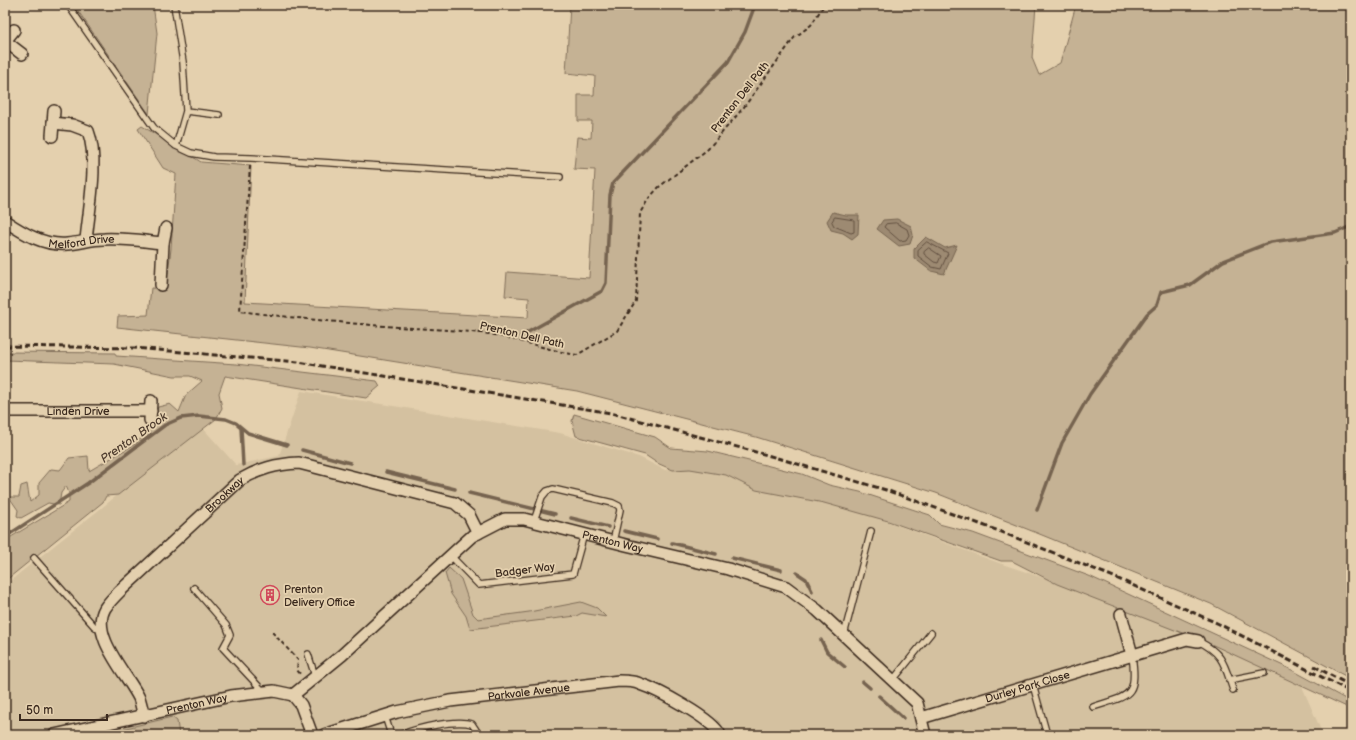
<svg xmlns="http://www.w3.org/2000/svg" width="1356" height="740" font-family="'Balsamiq Sans',sans-serif">
<style>
.built{fill:#d4c1a0}
.green{fill:#c5b294;stroke:#806e59}
.water{fill:#9d8a72;stroke:#766450}
.lines{fill:none;stroke-linecap:round;stroke-linejoin:round}
.shore{stroke:#625040;stroke-width:1}
.stream{stroke:#766450;stroke-width:3.5}
.service-casing{stroke:#3b2a1e;stroke-width:8}
.minor-casing{stroke:#3b2a1e;stroke-width:14}
.path{stroke:#3b2a1e;stroke-width:2;stroke-dasharray:4 3;stroke-linecap:butt}
.service{stroke:#e4d0ae;stroke-width:5.5}
.minor{stroke:#e4d0ae;stroke-width:11}
.rail{stroke:#3b2a1e;stroke-width:3;stroke-dasharray:6 3;stroke-linecap:butt}
.labels{text-anchor:middle;dominant-baseline:central;stroke-width:3.5;stroke-linejoin:round;paint-order:stroke}
.street-label{font-size:11px;fill:#3b2a1e;stroke:#e4d0ae}
.poi-label{font-size:11px;fill:#3b2a1e;stroke:#e4d0ae;text-anchor:start}
.water-label{font-size:12px;font-style:italic;fill:#4f3d2f;stroke:#e4d0ae}
</style>
<rect width="100%" height="100%" fill="#e4d0ae"/>
<filter id="ink" filterUnits="userSpaceOnUse"><feTurbulence type="fractalNoise" baseFrequency=".025" numOctaves="2"/><feDisplacementMap in="SourceGraphic" scale="8" xChannelSelector="R" yChannelSelector="G"/><feConvolveMatrix kernelMatrix="1 2 1 2 8 2 1 2 1" color-interpolation-filters="sRGB"/></filter>
<g filter="url(#ink)">
<path class="built" d="M 301,391 L 560,433 L 639,457 L 665,470 L 718,463 L 851,508 L 999,563 L 1071,587 L 1246,658 L 1301,684 L 1323,735 L 5,735 L 5,586 L 21,572 L 109,502 L 200,425 L 236,465 L 279,456 Z"/>
<path class="green" d="M 74,5 L 153,5 L 157,33 L 149,114 Z
M 570,5 L 1036,5 L 1032,58 L 1039,75 L 1060,63 L 1076,5 L 1351,5 L 1351,679 L 1211,604 L 1037,533 L 936,493 L 756,437 L 577,391 L 310,348 L 117,327 L 118,316 L 148,315 L 151,288 L 166,289 L 171,249 L 176,174 L 163,168 L 138,129 L 142,126 L 201,162 L 251,166 L 245,302 L 528,318 L 529,298 L 505,296 L 507,272 L 589,278 L 595,170 L 574,169 L 577,137 L 591,138 L 592,121 L 578,121 L 578,95 L 594,95 L 595,76 L 566,73 Z
M 5,352 L 115,353 L 116,356 L 236,364 L 377,381 L 380,386 L 366,398 L 225,376 L 219,393 L 222,408 L 216,419 L 118,495 L 106,496 L 103,502 L 5,581 L 6,540 L 69,502 L 69,493 L 66,486 L 61,493 L 59,505 L 48,503 L 21,518 L 17,516 L 18,510 L 9,497 L 19,497 L 21,486 L 27,484 L 30,502 L 39,495 L 39,483 L 51,469 L 60,470 L 69,458 L 88,456 L 89,471 L 137,443 L 150,427 L 158,407 L 170,404 L 179,412 L 186,395 L 202,381 L 190,376 L 174,376 L 114,364 L 5,360 Z
M 574,414 L 655,437 L 671,448 L 708,451 L 802,474 L 829,485 L 860,492 L 930,515 L 939,524 L 973,533 L 1089,576 L 1290,669 L 1351,702 L 1351,709 L 1213,645 L 1057,584 L 1012,561 L 1001,561 L 888,521 L 824,503 L 756,490 L 726,475 L 690,469 L 673,470 L 657,463 L 645,455 L 576,436 L 572,421 Z
M 449,568 L 461,579 L 473,614 L 478,619 L 529,612 L 581,602 L 597,608 L 606,617 L 582,613 L 576,616 L 470,629 L 466,616 L 451,594 L 445,573 Z
M 172,717 L 177,721 L 179,735 L 97,735 Z"/>
<path class="water" d="M 833,212 L 846,215 L 859,215 L 858,234 L 852,239 L 843,233 L 831,230 L 827,221 Z
M 897,219 L 911,226 L 913,235 L 910,244 L 899,246 L 877,229 L 883,220 Z
M 926,237 L 945,248 L 957,245 L 944,274 L 931,271 L 914,258 L 914,249 Z"/>
<g class="lines">
<path class="shore" d="M 835,217 L 854,220 L 854,232 L 851,233 L 834,226 L 832,222 Z
M 896,223 L 907,229 L 909,235 L 906,240 L 900,241 L 884,227 L 886,224 Z
M 927,242 L 948,253 L 941,269 L 932,267 L 918,256 L 918,250 Z
M 929,248 L 941,256 L 938,263 L 934,262 L 924,254 L 924,252 Z"/>
<path class="stream" d="M 521,336 L 602,291 L 606,283 L 610,195 L 613,183 L 728,62 L 745,32 L 755,5
M 241,428 L 243,465
M 302,450 L 350,463
M 386,472 L 455,489
M 469,493 L 555,514
M 1037,510 L 1062,443 L 1090,394 L 1147,314 L 1157,305 L 1161,292 L 1190,285 L 1223,261 L 1271,242 L 1335,233 L 1351,226
M 571,518 L 608,527
M 624,531 L 657,539
M 5,537 L 88,483 L 165,425 L 181,418 L 199,416 L 226,419 L 236,423 L 248,433 L 287,445
M 672,543 L 716,554
M 732,558 L 781,570
M 797,573 L 806,579 L 812,591
M 821,640 L 827,652 L 845,667
M 863,682 L 870,688
M 879,696 L 903,718"/>
<g class="service-casing">
<path id="service" d="M 68,5 L 154,128 L 176,146 L 191,153 L 214,157 L 251,158 L 560,177
M 174,5 L 183,62 L 186,111 L 219,115
M 176,146 L 186,111
M 534,521 L 542,497 L 547,491 L 553,489 L 613,503 L 619,506 L 620,510 L 613,542
M 450,555 L 479,585 L 573,574 L 584,534
M 34,558 L 94,626 L 101,631
M 194,588 L 226,625 L 230,635 L 223,648 L 263,691
M 844,635 L 871,531
M 1198,641 C 1224,654 1224,664 1233,690
M 308,654 L 315,676
M 893,680 L 931,633
M 1229,680 L 1264,673
M 1033,685 L 1047,735
M 1093,707 C 1129,695 1138,698 1132,655
M 385,716 L 391,735
M 400,735 C 418,728 454,719 472,724 L 476,730 L 477,735"/>
</g>
<g class="minor-casing">
<g id="minor">
<path d="M 5,41 L 22,54"/>
<path d="M 5,41 L 14,30"/>
<path d="M 53,123 L 72,125 L 88,131 C 99,159 89,209 86,240"/>
<path d="M 52,136 L 54,111"/>
<path id="s1" d="M 5,221 C 23,233 44,246 67,244 C 80,243 92,239 104,239 C 123,238 143,241 163,243"/>
<path d="M 161,285 L 163,243 L 166,228"/>
<path id="s2" d="M 5,411 L 151,411"/>
<path d="M 150,420 L 151,401"/>
<path d="M 1121,614 L 1132,655"/>
<path id="s3" d="M 293,695 L 342,655 L 472,536 L 505,519 L 524,519 L 626,545 L 728,569 L 786,587 L 817,610 L 917,703 L 925,735"/>
<path id="s4" d="M 144,716 C 142,710 141,703 139,698 C 128,675 89,635 105,608 C 109,602 115,596 120,591 L 240,480 C 259,469 276,464 299,463 L 455,503 L 469,515 L 478,533"/>
<path id="s5" d="M 921,718 L 1187,639 L 1198,641"/>
<path id="s6" d="M 54,735 L 231,696 L 274,691 L 293,695 L 301,705 L 312,735"/>
<path id="s7" d="M 324,735 L 397,712 L 450,701 L 619,681 C 625,681 634,681 640,684 C 658,690 713,719 720,735"/>
</g>
</g>
<path class="path" d="M 250,166 L 240,311 C 292,318 345,323 397,327 C 428,329 458,330 489,334 C 519,339 547,350 577,355 L 617,331 L 636,301 L 640,213 L 649,198 L 659,187 L 708,149 L 744,107 L 794,38 L 811,25 L 824,5
M 272,632 L 298,660 L 297,670 L 301,675"/>
<use href="#service" class="service"/>
<use href="#minor" class="minor"/>
<path class="rail" d="M 5,346 L 134,348 L 298,362 L 611,413 L 767,455 L 886,490 L 999,531 L 1114,577 L 1219,624 L 1351,692
M 1314,666 L 1351,686"/>
</g>
</g>
<defs>
<g id="building-ring" transform="scale(1)"><circle r="9.5" fill="#e4d0ae" stroke="#d1495b" stroke-width="1.5"/><path d="M-4-6H4V6H1V3H-1V6H-4ZM-2.5-4.3h1.7v1.8h-1.7ZM.8-4.3h1.7v1.8H.8ZM-2.5-1h1.7V.8h-1.7ZM.8-1h1.7V.8H.8Z" fill="#d1495b"/></g>
</defs>
<g fill-rule="evenodd">
<use href="#building-ring" x="270" y="595"/>
</g>
<g class="labels">
<g class="street-label">
<text transform="translate(740 97) rotate(-52)">Prenton Dell Path</text>
<text stroke="none"><textPath href="#s1" startOffset="82">Melford Drive</textPath></text>
<text transform="translate(522 335) rotate(13)">Prenton Dell Path</text>
<text stroke="none"><textPath href="#s2" startOffset="73">Linden Drive</textPath></text>
<text stroke="none"><textPath href="#s4" startOffset="284">Brookway</textPath></text>
<text stroke="none"><textPath href="#s3" startOffset="387">Prenton Way</textPath></text>
<text transform="translate(525 570) rotate(-7)">Badger Way</text>
<text stroke="none"><textPath href="#s5" startOffset="111">Durley Park Close</textPath></text>
<text stroke="none"><textPath href="#s7" startOffset="210">Parkvale Avenue</textPath></text>
<text stroke="none"><textPath href="#s6" startOffset="146">Prenton Way</textPath></text>
</g>
<g class="poi-label">
<text x="284" y="589">Prenton<tspan x="284" dy="13">Delivery Office</tspan></text>
</g>
<g class="water-label">
<text transform="translate(134 438) rotate(-35)">Prenton Brook</text>
</g>
</g>
<rect width="1356" height="740" fill="none" stroke="#e4d0ae" stroke-width="20"/>
<rect x="10" y="10" width="1336" height="720" fill="none" stroke="#3b2a1e" stroke-width="1.5" filter="url(#ink)"/>
<path d="M20 714v6h87v-6" fill="none" stroke="#3b2a1e" stroke-width="2"/>
<text x="26" y="714" font-size="12" fill="#3b2a1e" stroke="#e4d0ae" stroke-width="3" paint-order="stroke">50 m</text>
</svg>
